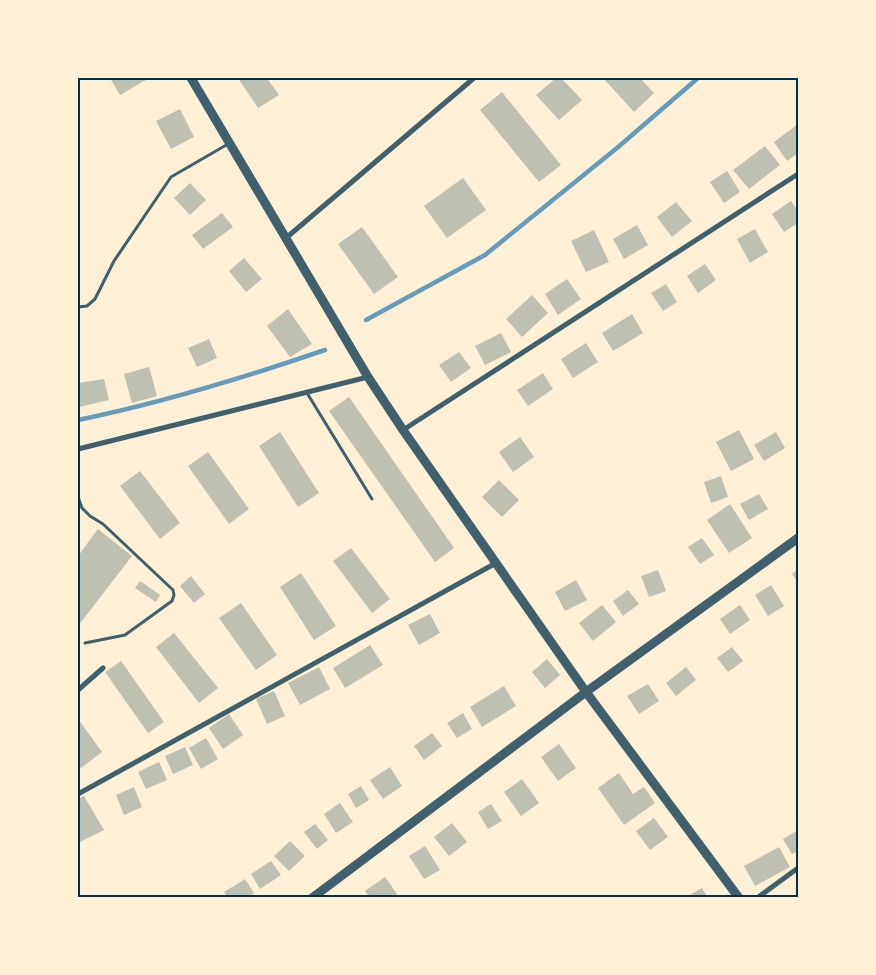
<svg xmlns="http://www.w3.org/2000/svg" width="876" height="975" font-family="Helvetica,sans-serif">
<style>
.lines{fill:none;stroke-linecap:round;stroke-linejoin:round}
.stream{stroke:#669bbc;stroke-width:4.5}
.building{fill:#bec0b2}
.service{stroke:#3f606c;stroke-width:3}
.minor{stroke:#3f606c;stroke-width:5}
.tertiary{stroke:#3f606c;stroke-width:9}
.neatline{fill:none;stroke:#003049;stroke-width:2}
</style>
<rect width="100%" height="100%" fill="#fdf0d5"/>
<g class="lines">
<path class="stream" d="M 366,320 L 485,255 L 617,148 L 698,78
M 78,420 C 162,403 243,378 325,350"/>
</g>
<path class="building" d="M 110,78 L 144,78 L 146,80 L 120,95 Z
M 238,78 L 267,78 L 279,95 L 258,108 Z
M 556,78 L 561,78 L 582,100 L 559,120 L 536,95 Z
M 603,78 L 640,78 L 654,93 L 634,112 Z
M 502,92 L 561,165 L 539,182 L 480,110 Z
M 180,109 L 194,137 L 171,149 L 156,121 Z
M 798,124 L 798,153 L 787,161 L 774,142 Z
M 765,146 L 780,165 L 749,189 L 733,170 Z
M 727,171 L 740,192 L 724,203 L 710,182 Z
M 463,178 L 486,210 L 447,238 L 424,206 Z
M 190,183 L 206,200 L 190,215 L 174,198 Z
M 791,201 L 798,211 L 798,223 L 784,232 L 772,214 Z
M 676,202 L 692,221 L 672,237 L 657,217 Z
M 222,213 L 233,227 L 203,249 L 192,235 Z
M 637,225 L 648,245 L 624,259 L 613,239 Z
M 362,227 L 398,277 L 374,294 L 338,244 Z
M 755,229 L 768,252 L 750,263 L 737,239 Z
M 594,230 L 609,262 L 586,272 L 571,241 Z
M 244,258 L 262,279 L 246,292 L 229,271 Z
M 705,264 L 716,280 L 698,293 L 687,276 Z
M 567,279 L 581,299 L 558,315 L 545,294 Z
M 666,284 L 677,302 L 663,311 L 651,293 Z
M 532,295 L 548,313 L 522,337 L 506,319 Z
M 288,309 L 312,344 L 290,357 L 267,326 Z
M 632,314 L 643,333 L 613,351 L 602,333 Z
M 501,333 L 511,352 L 485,365 L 475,346 Z
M 209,339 L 217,358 L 197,367 L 188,348 Z
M 586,343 L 598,362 L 573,378 L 561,359 Z
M 459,352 L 471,368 L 451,382 L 439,365 Z
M 149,367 L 157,396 L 132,403 L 124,374 Z
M 543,373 L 553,389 L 528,406 L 517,390 Z
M 104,379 L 109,400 L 79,407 L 78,383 Z
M 349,397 L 454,548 L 435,562 L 329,411 Z
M 739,430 L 754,459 L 731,471 L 716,442 Z
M 280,432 L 319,493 L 298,507 L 259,446 Z
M 776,432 L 785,448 L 764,461 L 754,445 Z
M 520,437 L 534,457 L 513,472 L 499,452 Z
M 208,452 L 249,509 L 229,524 L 188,466 Z
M 140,471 L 180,523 L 160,539 L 120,486 Z
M 721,476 L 728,497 L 711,503 L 704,482 Z
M 499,480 L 519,500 L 502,517 L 482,497 Z
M 759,494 L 768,509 L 749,520 L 740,504 Z
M 730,504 L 752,538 L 729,553 L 707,520 Z
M 98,529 L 132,556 L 78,626 L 78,556 Z
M 702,538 L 714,555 L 700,564 L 688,547 Z
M 351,548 L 390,599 L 372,613 L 333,561 Z
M 798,569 L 798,582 L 792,574 Z
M 658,570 L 666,591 L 649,597 L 641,576 Z
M 301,573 L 336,626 L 314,640 L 280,587 Z
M 191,576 L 205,594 L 194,603 L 180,586 Z
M 576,580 L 587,600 L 565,611 L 555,592 Z
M 140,581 L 160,595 L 156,602 L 135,588 Z
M 771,585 L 784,606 L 768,616 L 755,595 Z
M 628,590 L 639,604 L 623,616 L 613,601 Z
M 241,603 L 277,655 L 256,670 L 219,618 Z
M 602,605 L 616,622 L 593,641 L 579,623 Z
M 740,605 L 750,620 L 730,634 L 720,619 Z
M 430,614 L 440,633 L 419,645 L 408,625 Z
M 174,633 L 218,688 L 199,703 L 156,647 Z
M 370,645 L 383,665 L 345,688 L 333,668 Z
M 732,647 L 743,661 L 728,672 L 717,658 Z
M 547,659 L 560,675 L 545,688 L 532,672 Z
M 121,661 L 164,722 L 148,733 L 105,672 Z
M 319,667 L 330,689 L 300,705 L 288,683 Z
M 686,667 L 696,680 L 676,696 L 666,683 Z
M 648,684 L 659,701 L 639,714 L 627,696 Z
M 504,686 L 516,706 L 482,727 L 470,707 Z
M 274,691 L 285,716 L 267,724 L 256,699 Z
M 463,713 L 472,729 L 457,738 L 447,723 Z
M 229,714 L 243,735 L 223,749 L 209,728 Z
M 78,719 L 102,752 L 81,768 L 78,764 Z
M 432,733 L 442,746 L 424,760 L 414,746 Z
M 206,738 L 218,759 L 201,769 L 189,748 Z
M 559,744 L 576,768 L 558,781 L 541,757 Z
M 185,747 L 193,765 L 173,774 L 165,756 Z
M 159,762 L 167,780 L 146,789 L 138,772 Z
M 390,767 L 402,786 L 383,799 L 370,780 Z
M 619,773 L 633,794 L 644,787 L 655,803 L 624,825 L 598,788 Z
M 522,779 L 539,803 L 521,816 L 504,792 Z
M 361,786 L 369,800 L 356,808 L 348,794 Z
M 134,787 L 142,807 L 124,815 L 116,795 Z
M 84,796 L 104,830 L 78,843 L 78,799 Z
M 340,803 L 353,822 L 336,833 L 324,814 Z
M 491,804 L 502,821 L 488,829 L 478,812 Z
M 654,818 L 668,837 L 650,850 L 636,831 Z
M 452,823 L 467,842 L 449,856 L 434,837 Z
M 315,824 L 328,840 L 317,849 L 304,832 Z
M 798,830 L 798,851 L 792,854 L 783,839 Z
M 290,841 L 305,856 L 289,871 L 274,856 Z
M 425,846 L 440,870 L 424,879 L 409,856 Z
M 779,847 L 790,867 L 755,886 L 744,866 Z
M 271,861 L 281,875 L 260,889 L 251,874 Z
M 385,877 L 397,894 L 393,898 L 370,898 L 365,891 Z
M 245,879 L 254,893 L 247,898 L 228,898 L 224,892 Z
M 702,888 L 708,898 L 689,898 L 688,896 Z"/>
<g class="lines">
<path class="service" d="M 78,307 L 87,306 L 95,299 L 114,261 L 171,177 L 228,144
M 307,393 L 372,499
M 78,497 L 82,508 L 90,516 L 103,524 L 173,590 L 174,595 L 172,601 L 125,635 L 85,643"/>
<path class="minor" d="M 286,238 L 474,78
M 403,430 L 798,174
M 78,449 L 368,377
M 78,690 L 103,668
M 78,794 L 496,563
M 757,898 L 798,868"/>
<path class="tertiary" d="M 191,78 L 368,377 L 403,430 L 586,692 L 739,898
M 312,898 L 586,692 L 798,538"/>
</g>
<rect width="876" height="975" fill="none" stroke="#fdf0d5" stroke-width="158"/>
<rect x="79" y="79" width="718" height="817" class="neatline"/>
</svg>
